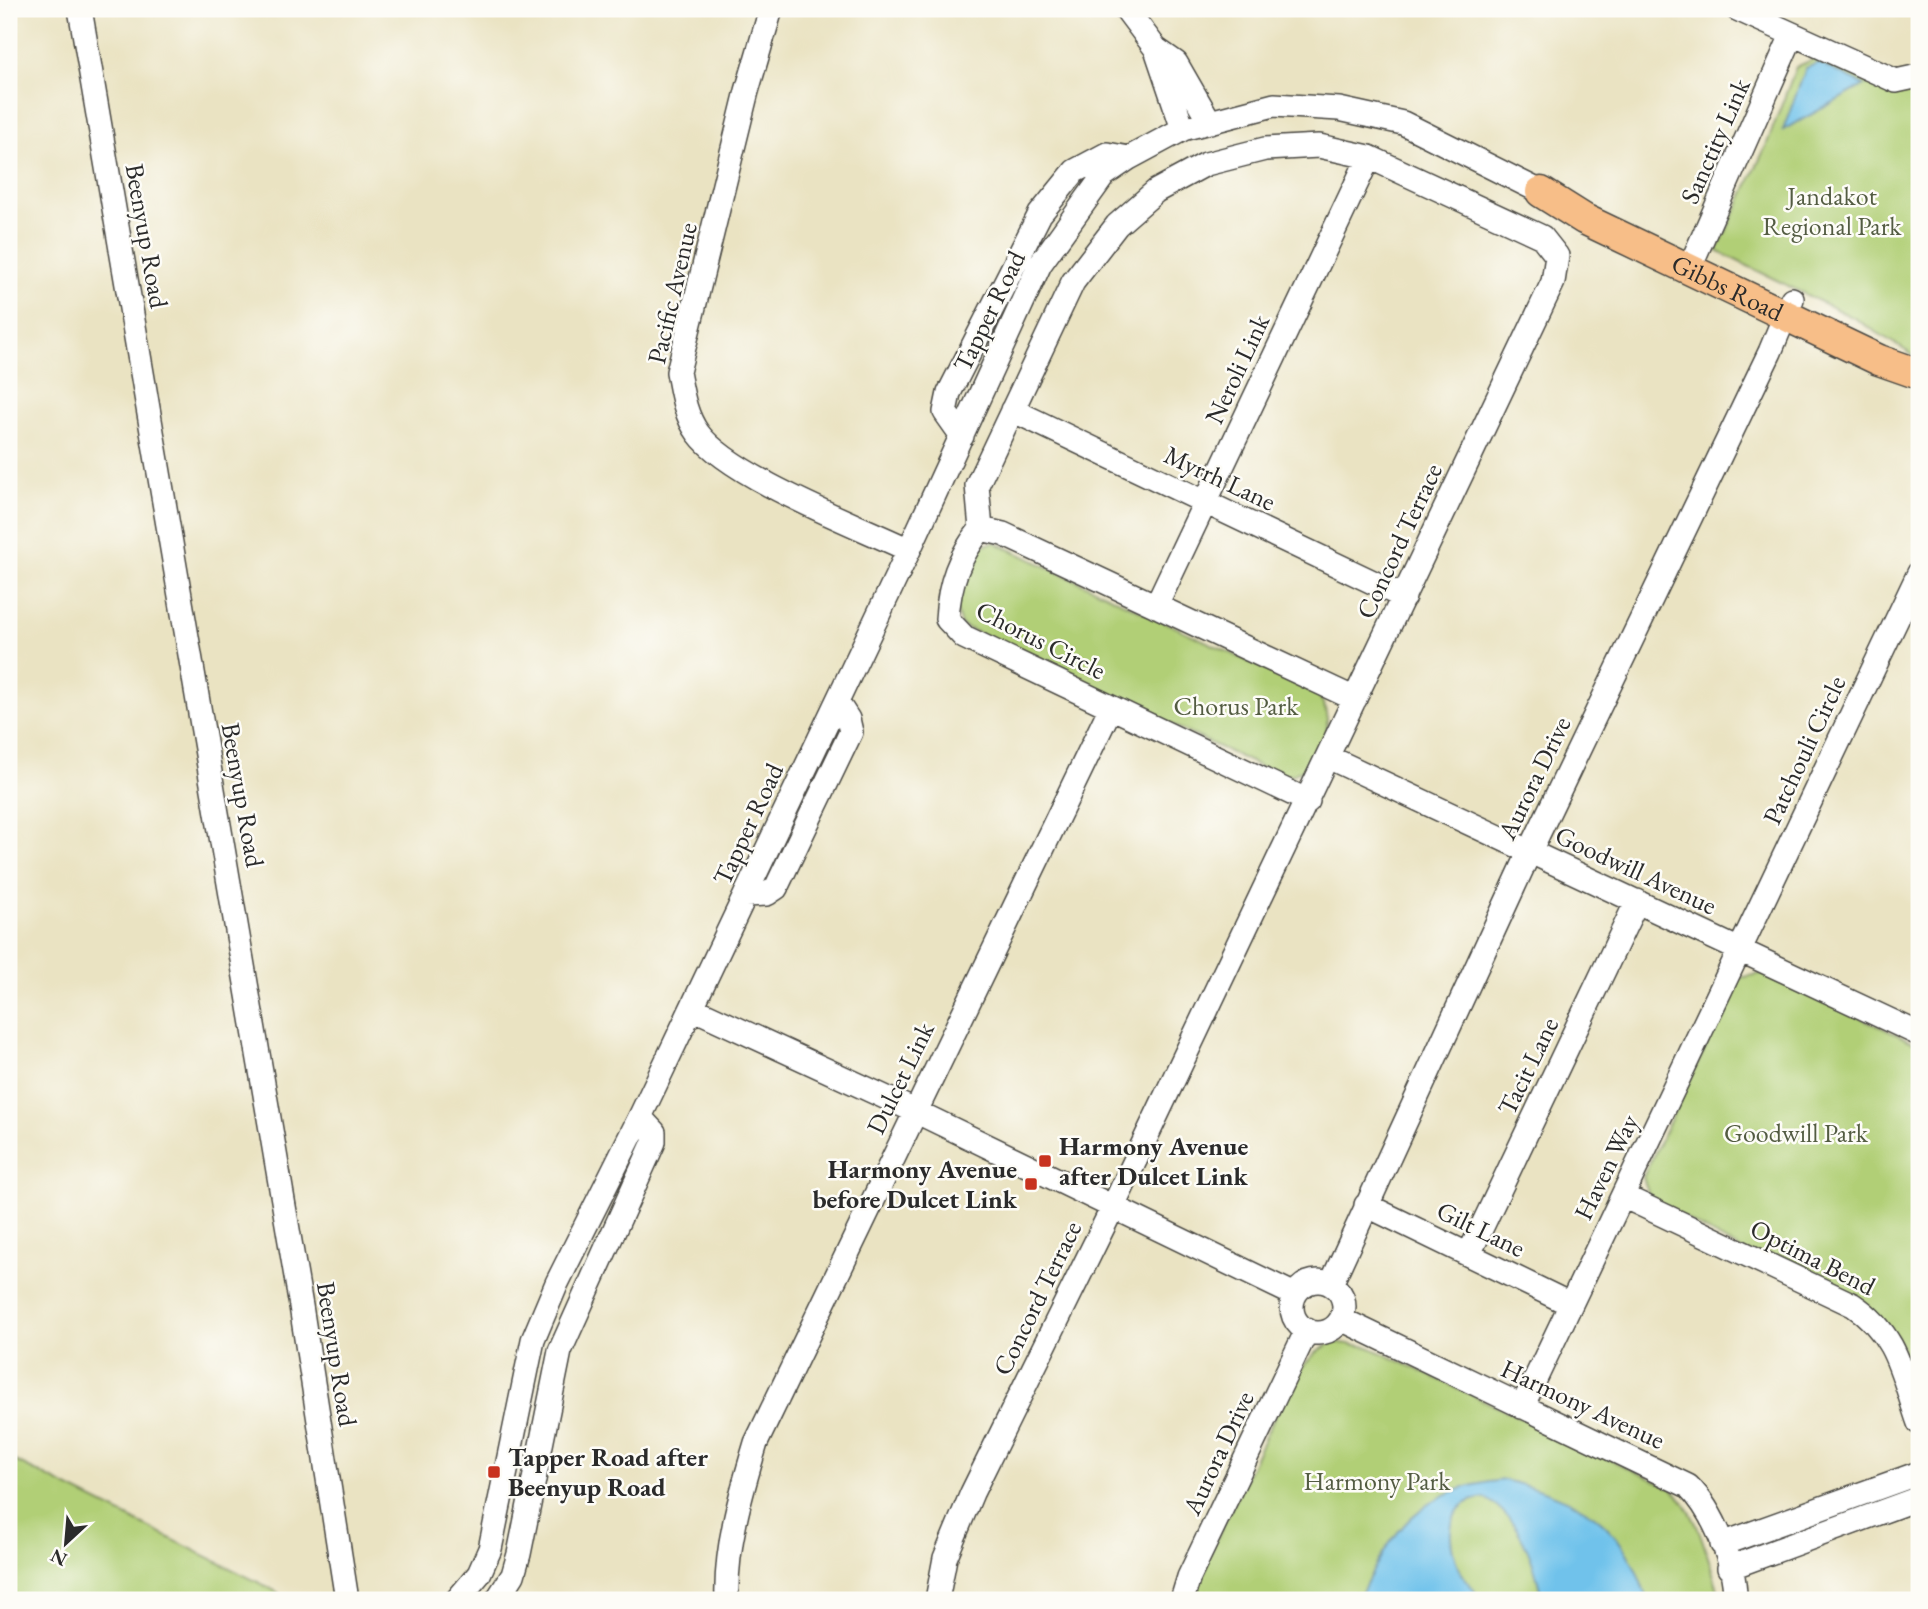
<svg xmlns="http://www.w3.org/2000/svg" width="1928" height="1609" font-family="'EB Garamond',serif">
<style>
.green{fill:#b1cf76;stroke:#6e7d50;stroke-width:2}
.water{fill:#70c2eb;stroke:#4e768b;stroke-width:2}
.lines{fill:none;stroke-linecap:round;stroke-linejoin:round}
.minor-casing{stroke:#484742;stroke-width:26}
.major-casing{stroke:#484742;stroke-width:33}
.minor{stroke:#fff;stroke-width:23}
.major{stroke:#f7be88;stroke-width:30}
.poi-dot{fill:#c8321e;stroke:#fdfcf7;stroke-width:2.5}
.labels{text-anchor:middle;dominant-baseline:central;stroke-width:5;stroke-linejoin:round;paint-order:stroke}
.street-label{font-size:26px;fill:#2b2b2b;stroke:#fdfcf7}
.park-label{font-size:26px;fill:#535c42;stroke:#fdfcf7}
.poi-label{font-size:26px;font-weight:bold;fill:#2b2b2b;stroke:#fdfcf7;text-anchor:start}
</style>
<rect width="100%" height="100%" fill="#fdfcf7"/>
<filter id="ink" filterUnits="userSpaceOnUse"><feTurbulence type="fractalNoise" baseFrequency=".0143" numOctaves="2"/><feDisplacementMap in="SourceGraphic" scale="14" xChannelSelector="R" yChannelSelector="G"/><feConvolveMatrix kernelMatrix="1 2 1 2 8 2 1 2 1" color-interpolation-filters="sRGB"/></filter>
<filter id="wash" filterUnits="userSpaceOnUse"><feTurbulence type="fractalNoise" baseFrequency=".00686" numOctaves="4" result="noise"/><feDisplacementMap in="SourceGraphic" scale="28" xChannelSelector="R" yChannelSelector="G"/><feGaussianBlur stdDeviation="1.57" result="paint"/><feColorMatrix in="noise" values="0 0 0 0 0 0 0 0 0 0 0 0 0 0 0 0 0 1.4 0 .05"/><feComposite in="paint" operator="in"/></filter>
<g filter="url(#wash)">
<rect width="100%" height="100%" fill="#eae3c2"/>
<path class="green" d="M 1818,57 L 1878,83 L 1875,86 L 1896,88 L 1919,82 L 1919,359 L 1854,318 L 1717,251 L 1766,146 L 1796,67 Z
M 994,542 L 1316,693 C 1342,721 1319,777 1280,776 L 961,625 L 951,593 L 977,547 Z
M 1765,973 L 1919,1045 L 1919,1396 L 1897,1337 L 1657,1203 L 1649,1196 L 1643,1177 L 1739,978 Z
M 1335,1342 L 1369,1347 L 1671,1488 C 1700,1513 1707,1559 1720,1595 L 1718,1600 L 1188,1600 L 1287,1390 C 1301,1369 1311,1351 1335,1342 Z
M 9,1458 L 276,1591 L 285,1600 L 9,1600 Z"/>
<path class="water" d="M 1818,63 L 1865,85 L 1783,130 L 1806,68 Z
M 1504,1480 C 1582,1499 1622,1519 1647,1600 L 1542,1600 C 1535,1562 1521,1518 1485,1498 C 1443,1501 1446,1544 1461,1572 C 1467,1582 1475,1590 1480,1600 L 1358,1600 C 1393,1529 1419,1489 1504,1480 Z"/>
</g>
<g filter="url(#ink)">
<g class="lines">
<g class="minor-casing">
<path id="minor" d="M 80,9 L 301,1306 L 347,1600
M 771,9 L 747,91 L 678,372 C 682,393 685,415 698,433 C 730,477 857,525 909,550
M 1126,9 L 1156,49 L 1176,63 L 1210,122
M 1737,9 L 1896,81 L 1919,76
M 1156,49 L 1183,129
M 1689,269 L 1792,35
M 1012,410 L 1404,597
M 962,436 L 945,412 L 949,393 L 1040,214 L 1075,171 L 1107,154 L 1129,158
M 1156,606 L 1369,157
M 1328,757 L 1919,1034
M 1308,801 L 964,637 L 947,619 C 949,584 959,556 981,529 L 1003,534 L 1355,699
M 746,895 L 767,894 L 776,888 L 851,732 L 848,719 L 837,702
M 692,1008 L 915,1111 L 1295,1295
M 1623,1196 L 1853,1305 C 1898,1335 1902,1375 1919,1423
M 1366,1205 L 1570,1304
M 1469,1254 L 1637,901
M1292 1307a26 26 0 1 1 52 0a26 26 0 1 1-52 0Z
M 1331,1284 L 1530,851 L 1770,352 L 1792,299
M 1341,1319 L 1688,1486 C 1713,1510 1736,1565 1735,1600
M 1522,1407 L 1919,573
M 1722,1544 L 1919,1473
M 1729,1568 L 1919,1498
M 457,1600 L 479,1574 L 490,1549 L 533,1340 L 557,1283 L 640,1117 L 909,550 L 1040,264 L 1104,175 L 1129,158 L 1183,129 L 1274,105 L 1339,109 L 1403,123 L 1541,192
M 497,1600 L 513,1575 L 519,1554 L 560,1351 L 654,1142 L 654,1132 L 640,1117
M 727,1600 C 725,1548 741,1493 756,1443 L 1111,707
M 937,1600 L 945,1558 L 972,1493 L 1112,1209 L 1553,282 L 1557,256 L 1542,237 L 1369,157 L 1319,146 L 1265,149 L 1206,164 L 1156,191 L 1117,225 L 1073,282 L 977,485 L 981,529
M 1182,1600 L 1189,1577 L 1307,1330"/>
</g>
<g class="major-casing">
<g id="major">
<path id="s1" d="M 1541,192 L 1584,219 L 1879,360 L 1919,374"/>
</g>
</g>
<use href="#minor" class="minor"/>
<use href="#major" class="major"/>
</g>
</g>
<g class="poi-dot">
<rect x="1038" y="1154" width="14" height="14" rx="3.5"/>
<rect x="1024" y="1177" width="14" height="14" rx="3.5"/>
<rect x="487" y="1465" width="14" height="14" rx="3.5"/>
</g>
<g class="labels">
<g class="street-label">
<text transform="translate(1715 141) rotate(-66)">Sanctity Link</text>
<text transform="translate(147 236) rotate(80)">Beenyup Road</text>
<text stroke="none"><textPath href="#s1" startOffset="210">Gibbs Road</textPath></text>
<text transform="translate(672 293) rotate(-77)">Pacific Avenue</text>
<text transform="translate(989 311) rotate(-64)">Tapper Road</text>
<text transform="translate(1237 369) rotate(-65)">Neroli Link</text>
<text transform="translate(1220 478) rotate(25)">Myrrh Lane</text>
<text transform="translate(1399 541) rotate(-65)">Concord Terrace</text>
<text transform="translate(1041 640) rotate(27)">Chorus Circle</text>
<text transform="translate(1804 750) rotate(-65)">Patchouli Circle</text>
<text transform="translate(1534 778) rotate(-64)">Aurora Drive</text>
<text transform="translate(243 795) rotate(80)">Beenyup Road</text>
<text transform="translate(748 824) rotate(-65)">Tapper Road</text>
<text transform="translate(1636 870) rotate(25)">Goodwill Avenue</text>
<text transform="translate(1528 1066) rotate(-64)">Tacit Lane</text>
<text transform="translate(900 1078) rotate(-64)">Dulcet Link</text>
<text transform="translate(1606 1167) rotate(-64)">Haven Way</text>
<text transform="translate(1481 1229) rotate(26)">Gilt Lane</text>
<text transform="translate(1813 1257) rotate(27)">Optima Bend</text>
<text transform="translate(1037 1298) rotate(-64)">Concord Terrace</text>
<text transform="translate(337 1354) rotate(81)">Beenyup Road</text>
<text transform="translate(1583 1404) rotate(25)">Harmony Avenue</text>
<text transform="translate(1218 1453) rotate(-65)">Aurora Drive</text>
</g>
<g class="park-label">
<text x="1832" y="196">Jandakot<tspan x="1832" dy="30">Regional Park</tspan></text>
<text x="1236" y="706">Chorus Park</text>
<text x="1796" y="1133">Goodwill Park</text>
<text x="1377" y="1481">Harmony Park</text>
</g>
<g class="poi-label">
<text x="1059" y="1146">Harmony Avenue<tspan x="1059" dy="30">after Dulcet Link</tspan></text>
<text x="1017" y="1169" text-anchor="end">Harmony Avenue<tspan x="1017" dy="30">before Dulcet Link</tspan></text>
<text x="508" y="1457">Tapper Road after<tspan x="508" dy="30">Beenyup Road</tspan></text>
</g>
</g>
<rect width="1928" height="1609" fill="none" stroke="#fdfcf7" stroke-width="35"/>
<g transform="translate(66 1543) rotate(206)" stroke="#fdfcf7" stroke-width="5" paint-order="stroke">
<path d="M0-5L12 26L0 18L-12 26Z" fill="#2b2b2b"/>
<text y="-10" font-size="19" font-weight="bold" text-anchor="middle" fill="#2b2b2b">N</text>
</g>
</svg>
